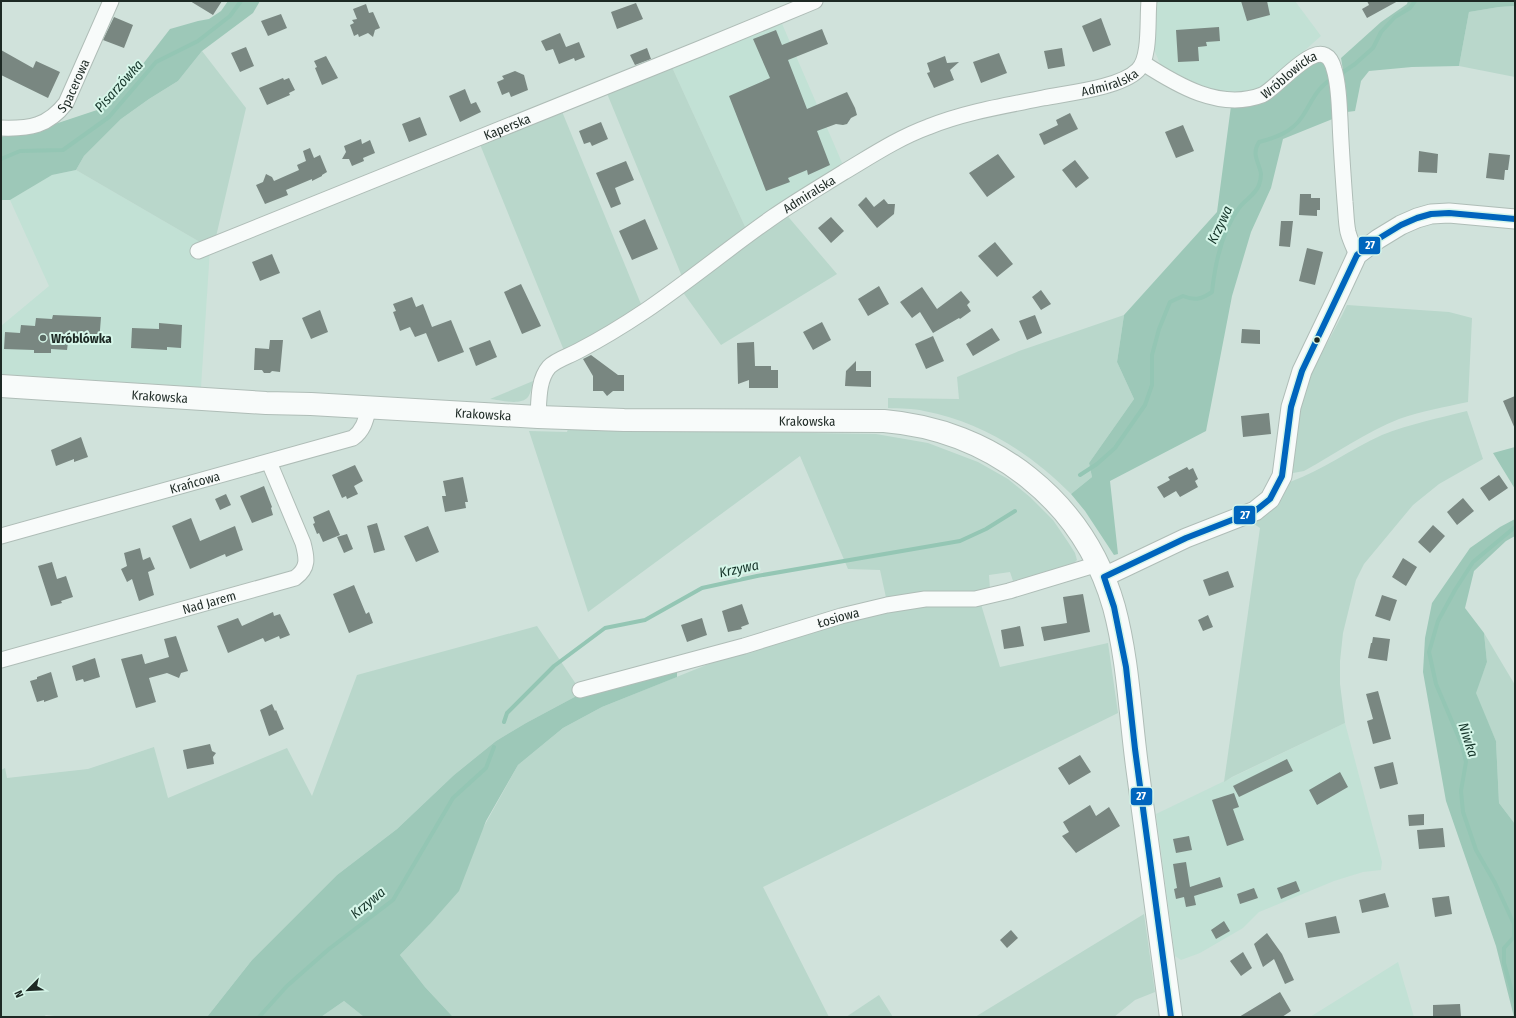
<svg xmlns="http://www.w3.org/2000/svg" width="1516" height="1018" font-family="'Fira Sans Condensed',sans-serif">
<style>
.built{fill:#c2e1d5}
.green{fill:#b9d7cb}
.forest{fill:#9dc8b8}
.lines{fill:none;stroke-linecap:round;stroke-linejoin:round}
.stream{stroke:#94c6b4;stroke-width:4}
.building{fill:#798781}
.minor-casing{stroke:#afbdb7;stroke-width:17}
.tertiary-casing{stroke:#afbdb7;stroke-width:21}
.primary-casing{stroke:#afbdb7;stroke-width:24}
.minor{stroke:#f8fbfa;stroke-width:15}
.tertiary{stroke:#f8fbfa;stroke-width:19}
.primary{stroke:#f8fbfa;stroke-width:22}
.bus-1-casing{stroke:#d6f6e9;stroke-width:9}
.bus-1{stroke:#0065bd;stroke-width:6}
.poi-dot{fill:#5c6a64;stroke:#d6f6e9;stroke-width:1.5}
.bus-dot{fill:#1d2924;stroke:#d6f6e9;stroke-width:1.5}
.labels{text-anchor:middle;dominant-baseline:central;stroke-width:4;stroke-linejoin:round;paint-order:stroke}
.street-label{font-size:13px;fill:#1d2924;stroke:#d6f6e9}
.poi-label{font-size:13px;font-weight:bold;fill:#1d2924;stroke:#d6f6e9;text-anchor:start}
.water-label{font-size:14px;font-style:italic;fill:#153429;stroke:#d6f6e9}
.line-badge{stroke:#d6f6e9;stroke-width:1.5}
.badge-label{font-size:11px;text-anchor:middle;font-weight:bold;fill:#fff}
</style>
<rect width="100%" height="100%" fill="#d0e2db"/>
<path class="built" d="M 1155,1 L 1295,1 L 1321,36 L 1262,88 L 1250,92 L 1226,94 L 1181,81 L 1161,66 L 1155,52 L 1152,42 Z
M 780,19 L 843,165 L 747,231 L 671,65 Z
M 76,170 L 205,245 L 210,249 L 201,387 L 1,374 L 1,326 L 49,286 L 10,200 L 52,175 Z
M 1345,723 L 1382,862 L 1381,870 L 1363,872 L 1334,881 L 1259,912 L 1243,928 L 1200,953 L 1181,960 L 1175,956 L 1156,814 Z
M 1398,962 L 1414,1017 L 1310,1017 Z"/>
<path class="green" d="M 1515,6 L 1515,77 L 1459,66 L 1469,12 L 1499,7 Z
M 202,51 L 246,108 L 215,241 L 205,245 L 76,170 L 84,156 L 121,119 L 149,99 L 178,81 Z
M 671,65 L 747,231 L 683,279 L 606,91 Z
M 561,109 L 643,309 L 565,353 L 479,142 Z
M 785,213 L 837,274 L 721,345 L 682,291 Z
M 1347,305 L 1449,312 L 1472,318 L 1468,402 C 1445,407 1421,411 1399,419 C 1366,432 1335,454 1304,471 L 1293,473 C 1295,443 1296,411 1308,382 C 1319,356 1335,330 1347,305 Z
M 1124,315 L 1117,362 L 1134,399 L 1089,463 L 1092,477 L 1071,494 C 1030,453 982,422 924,411 C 913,408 900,409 888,408 L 888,398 L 959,399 L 957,377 L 1019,351 Z
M 533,381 C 532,386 531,393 528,397 C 521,406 500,400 490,399 Z
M 1467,411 L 1483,459 L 1439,484 L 1413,505 L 1364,564 L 1356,580 L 1343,633 L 1340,661 L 1340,684 L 1345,723 L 1232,777 L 1224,782 L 1260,528 L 1251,522 L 1280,500 L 1290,482 C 1323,470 1351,449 1382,435 C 1410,424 1439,418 1467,411 Z
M 568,429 L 876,434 L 928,443 L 978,462 L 1008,479 L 1030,497 L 1053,520 L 1068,542 L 1075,553 L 1077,560 L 1071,566 L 1013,581 L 1010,572 L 989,575 L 990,590 L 887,602 L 880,570 L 848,569 L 800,456 L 588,612 L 529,431 L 567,432 Z
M 980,601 L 1000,667 L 1108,643 L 1118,713 L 763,887 L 829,1017 L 453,1017 L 425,987 L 400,955 L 429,925 L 518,765 L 563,728 L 602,707 L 746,649 L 888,609 Z
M 537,626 L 582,693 L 526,723 L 496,741 L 454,775 L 397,829 L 337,875 L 252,960 L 207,1017 L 63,1017 L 46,1015 L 43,1017 L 1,1017 L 1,770 L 5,768 L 7,778 L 88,769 L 154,747 L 168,798 L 287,748 L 312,796 L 357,675 Z
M 1484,633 L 1515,685 L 1515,824 L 1499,803 L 1496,741 L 1475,693 L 1487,662 Z
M 1144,914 L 1155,992 L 1135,1000 L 1114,1017 L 975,1017 Z
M 879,995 L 893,1017 L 846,1017 Z
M 344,1001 L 364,1017 L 321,1017 Z"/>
<path class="forest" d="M 228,1 L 260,1 L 253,13 L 202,51 L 178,81 L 149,99 L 121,119 L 84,156 L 76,170 L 52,175 L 10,200 L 1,200 L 1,137 L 15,133 L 40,131 L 55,124 L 103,108 L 122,91 L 170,29 L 198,21 L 209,19 L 221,11 Z
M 1408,1 L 1515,1 L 1515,6 L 1499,7 L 1469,12 L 1459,66 L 1412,67 L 1369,71 L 1361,81 L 1355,111 L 1347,112 L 1346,88 L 1341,58 L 1381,22 L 1407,4 Z
M 1321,61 L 1330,69 L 1335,118 L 1283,139 L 1271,188 L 1251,232 L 1232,296 L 1206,431 L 1110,481 L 1118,554 L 1114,555 L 1085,511 L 1071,494 L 1092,477 L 1089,463 L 1134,399 L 1117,362 L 1124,315 L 1217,212 L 1231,106 L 1313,62 Z
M 1515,447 L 1515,489 L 1493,453 Z
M 1515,519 L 1515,536 L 1506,541 L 1474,571 L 1465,608 L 1484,633 L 1487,662 L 1476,693 L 1496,741 L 1499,803 L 1515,824 L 1515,1017 L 1514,1017 L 1496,946 L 1446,801 L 1423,672 L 1425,638 L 1432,603 L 1470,548 L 1500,527 Z
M 677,668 L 677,677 L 602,707 L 563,728 L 518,765 L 486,821 L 459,891 L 429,925 L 400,955 L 425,987 L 453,1017 L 364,1017 L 344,1001 L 321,1017 L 207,1017 L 252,960 L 337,875 L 397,829 L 454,775 L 496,741 L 526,723 L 582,693 Z"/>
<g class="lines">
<path class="stream" d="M 1339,75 L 1355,64 L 1373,48 L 1381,32 L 1395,17 L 1410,8 L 1415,1
M 1,159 L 20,151 L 63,150 L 109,117 L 156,62 L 198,41 L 230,16 L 241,1
M 1080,475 L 1097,464 L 1115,448 L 1145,405 L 1152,385 L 1152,355 L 1159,329 L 1170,302 L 1183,296 C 1195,301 1202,299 1212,292 C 1215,264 1221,232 1239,208 C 1244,201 1256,194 1259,185 C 1260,182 1261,177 1261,174 C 1259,161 1251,155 1259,142 C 1275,138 1292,132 1302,117 C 1312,102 1316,88 1333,78
M 1515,527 L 1473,562 L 1455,590 L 1438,621 L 1429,652 L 1436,684 L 1462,745 L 1466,762 L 1461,791 L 1463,812 L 1476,850 L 1495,883 L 1514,924 L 1514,937 L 1504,948 L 1504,963 L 1515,1002
M 504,722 L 507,713 L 554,666 L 605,628 L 645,620 L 702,588 L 757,576 L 960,541 L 986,529 L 1015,511
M 259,1017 L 287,986 L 329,949 L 393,900 L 453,798 L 486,768 L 494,747"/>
</g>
<path class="building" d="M 190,1 L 222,1 L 213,15 Z
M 1241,1 L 1267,1 L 1270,15 L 1247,21 Z
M 1367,1 L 1398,1 L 1367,18 L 1362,9 L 1369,5 Z
M 636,3 L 643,19 L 617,29 L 611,12 Z
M 366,4 L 369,13 L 373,12 L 380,28 L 375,30 L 373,37 L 368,33 L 359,37 L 358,34 L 354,36 L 350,25 L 354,23 L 352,20 L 357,19 L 353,9 Z
M 281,14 L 287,28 L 268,36 L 261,21 Z
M 114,17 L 133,25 L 124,48 L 103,40 Z
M 1101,18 L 1111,45 L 1093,52 L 1082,26 Z
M 1219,27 L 1220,41 L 1206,42 L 1207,46 L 1198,47 L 1199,61 L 1178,62 L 1176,30 Z
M 822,29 L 828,44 L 788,60 L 807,109 L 847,92 L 855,108 L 857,115 L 851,118 L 847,124 L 843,125 L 836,124 L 817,131 L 830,165 L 808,175 L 807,170 L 788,178 L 790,182 L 766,191 L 729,96 L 770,78 L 753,39 L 776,30 L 782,45 Z
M 560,33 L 566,47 L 579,42 L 585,57 L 575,61 L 574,58 L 559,64 L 553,49 L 546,51 L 541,41 Z
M 246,47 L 254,66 L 240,72 L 231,53 Z
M 647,48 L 651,59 L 635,65 L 630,55 Z
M 1062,48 L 1065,66 L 1048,69 L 1044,51 Z
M 1,50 L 33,68 L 36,61 L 60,72 L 48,98 L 1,75 Z
M 999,53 L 1007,73 L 981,83 L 973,62 Z
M 326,56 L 338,78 L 322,85 L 315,68 L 317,67 L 314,61 Z
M 945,56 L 947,63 L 959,62 L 950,70 L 954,80 L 934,88 L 927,73 L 930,72 L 927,63 Z
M 515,71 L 524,75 L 528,90 L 511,97 L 509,92 L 502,95 L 497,82 L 504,79 L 502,76 Z
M 283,78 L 284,80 L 289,78 L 295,90 L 289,93 L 290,95 L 267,105 L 259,88 Z
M 465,89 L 471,104 L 476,102 L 481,112 L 460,122 L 449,96 Z
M 1070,113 L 1078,129 L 1044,145 L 1039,134 L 1058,125 L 1056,120 Z
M 420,117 L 427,135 L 409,142 L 402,124 Z
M 601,122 L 608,139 L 592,146 L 590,142 L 584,144 L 579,131 Z
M 1183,125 L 1194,151 L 1176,158 L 1165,132 Z
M 361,139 L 362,144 L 370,140 L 375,153 L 363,158 L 364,161 L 352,166 L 349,159 L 342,159 L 346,152 L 344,146 Z
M 310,148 L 314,158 L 320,155 L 327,172 L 322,175 L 322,176 L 312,181 L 312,179 L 286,190 L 288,195 L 265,204 L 256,185 L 263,182 L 266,174 L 272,177 L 274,181 L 299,170 L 297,165 L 306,161 L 303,151 Z
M 1419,151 L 1438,154 L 1437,173 L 1418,172 Z
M 1489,153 L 1510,155 L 1508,170 L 1505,170 L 1504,180 L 1486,178 Z
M 998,154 L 1015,177 L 987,197 L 969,173 Z
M 1075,160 L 1089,178 L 1076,188 L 1062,170 Z
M 626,161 L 634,180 L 615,188 L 621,204 L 611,208 L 596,173 Z
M 1300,194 L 1311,194 L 1311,198 L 1320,198 L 1320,210 L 1317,210 L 1317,216 L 1299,215 Z
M 866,197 L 874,207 L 884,199 L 888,204 L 895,204 L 894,214 L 877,228 L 858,205 Z
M 831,217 L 844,231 L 831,243 L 818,228 Z
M 645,219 L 658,249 L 632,260 L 619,231 Z
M 1281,221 L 1293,221 L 1290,247 L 1279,246 Z
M 995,242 L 1013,264 L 997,277 L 978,256 Z
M 1307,248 L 1323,252 L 1315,285 L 1299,281 Z
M 272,254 L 280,273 L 260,281 L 252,262 Z
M 521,284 L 541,326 L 522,334 L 504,292 Z
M 879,286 L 889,304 L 868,316 L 858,299 Z
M 922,287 L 937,309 L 961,291 L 970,302 L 967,305 L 971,311 L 960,319 L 959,318 L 933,333 L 920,312 L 912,318 L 900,302 Z
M 1041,290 L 1051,304 L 1041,310 L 1032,297 Z
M 412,297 L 416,307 L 423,304 L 432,327 L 451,320 L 464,352 L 438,362 L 426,333 L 415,337 L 410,327 L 400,331 L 393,312 L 396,311 L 393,304 Z
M 320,310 L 328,332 L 311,339 L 302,318 Z
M 53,315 L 101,317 L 99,343 L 68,342 L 67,350 L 51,349 L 51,353 L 34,353 L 34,350 L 4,349 L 5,332 L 20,333 L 21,325 L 35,326 L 36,318 L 52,319 Z
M 1035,315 L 1042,333 L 1027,340 L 1019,321 Z
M 822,322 L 831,340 L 813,350 L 803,332 Z
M 159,323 L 182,325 L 181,348 L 167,347 L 167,350 L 131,348 L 132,328 L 159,329 Z
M 992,328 L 1000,340 L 973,356 L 966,344 Z
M 1242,329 L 1260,330 L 1260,344 L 1241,343 Z
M 933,336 L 944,361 L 926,369 L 915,344 Z
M 270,340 L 283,340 L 280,372 L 272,371 L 270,373 L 264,373 L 262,370 L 254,370 L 255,348 L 269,349 Z
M 490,340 L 497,357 L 476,366 L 469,348 Z
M 754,342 L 755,366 L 771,366 L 771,370 L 778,370 L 778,388 L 749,388 L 749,380 L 738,384 L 737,343 Z
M 591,355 L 618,375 L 624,375 L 624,391 L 613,391 L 607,396 L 603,391 L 593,391 L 593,376 L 583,359 Z
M 856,361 L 856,371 L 871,371 L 871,387 L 845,386 L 846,371 Z
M 1515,396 L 1515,429 L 1503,401 Z
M 1269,413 L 1271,434 L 1243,437 L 1241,416 Z
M 81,437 L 88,457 L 74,462 L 74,459 L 56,466 L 51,450 Z
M 355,465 L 363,481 L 354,486 L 358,494 L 347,499 L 346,496 L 342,498 L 332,475 Z
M 1187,467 L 1189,470 L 1193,468 L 1198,479 L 1195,481 L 1198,487 L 1180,497 L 1176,491 L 1164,498 L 1157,487 L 1170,480 L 1168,477 Z
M 1499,475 L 1508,488 L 1489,501 L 1480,488 Z
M 463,477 L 468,502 L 465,502 L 466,508 L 445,512 L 442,496 L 446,496 L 443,481 Z
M 264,486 L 272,507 L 271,508 L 273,515 L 252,523 L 240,496 Z
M 226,494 L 231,505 L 220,510 L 215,499 Z
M 1463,498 L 1474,511 L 1457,525 L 1447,512 Z
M 329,510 L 340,535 L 323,542 L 319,533 L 317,534 L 313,524 L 315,523 L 313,517 Z
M 191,518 L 200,541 L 235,526 L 243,550 L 226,557 L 225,554 L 190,569 L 172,526 Z
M 377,523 L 385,550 L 374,553 L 367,526 Z
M 1433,525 L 1445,536 L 1430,553 L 1418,542 Z
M 428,526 L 439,552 L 416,562 L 404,536 Z
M 347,534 L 353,549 L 344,553 L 337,537 Z
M 140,548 L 143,560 L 150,557 L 155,569 L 148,572 L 154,595 L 139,601 L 132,579 L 127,582 L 121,569 L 127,566 L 124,553 Z
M 1403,558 L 1417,567 L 1406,586 L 1392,577 Z
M 52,562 L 57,579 L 66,576 L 73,597 L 61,601 L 62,603 L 51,606 L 38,566 Z
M 1228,571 L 1234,587 L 1209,596 L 1203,580 Z
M 354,585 L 366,614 L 369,612 L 373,623 L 349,633 L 333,594 Z
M 1083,594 L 1090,632 L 1044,641 L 1041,627 L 1067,623 L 1063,597 Z
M 1382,595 L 1397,600 L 1390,621 L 1375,616 Z
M 742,604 L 749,624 L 741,627 L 742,629 L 728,632 L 722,611 Z
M 273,612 L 274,616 L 280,614 L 290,635 L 280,639 L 279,636 L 265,642 L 263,638 L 228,653 L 217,626 L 238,618 L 242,626 Z
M 1208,615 L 1213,627 L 1203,631 L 1198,620 Z
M 702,618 L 707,635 L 687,642 L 681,625 Z
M 1020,626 L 1024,646 L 1004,649 L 1001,630 Z
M 176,636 L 188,671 L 181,673 L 179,678 L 167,673 L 149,678 L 156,702 L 136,708 L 121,659 L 142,654 L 145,664 L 169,657 L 164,639 Z
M 1373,637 L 1390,639 L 1387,661 L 1368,658 L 1371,643 L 1372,643 Z
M 95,658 L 100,677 L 84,682 L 83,679 L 76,681 L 72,666 Z
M 51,672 L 58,697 L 44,702 L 44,700 L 37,702 L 30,681 L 37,679 L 37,677 Z
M 1378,691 L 1391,739 L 1373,744 L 1367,721 L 1373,719 L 1366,694 Z
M 272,704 L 275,711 L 276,710 L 284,729 L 269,736 L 260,710 Z
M 210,744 L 212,751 L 216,753 L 213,757 L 214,764 L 187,769 L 183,750 Z
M 1080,755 L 1091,772 L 1069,785 L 1058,768 Z
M 1287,759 L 1293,771 L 1239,797 L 1233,786 Z
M 1393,762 L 1398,784 L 1380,789 L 1374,767 Z
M 1340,772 L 1348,787 L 1317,805 L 1309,790 Z
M 1234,793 L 1239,807 L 1233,809 L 1244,840 L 1227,846 L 1212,800 Z
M 1090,805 L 1096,816 L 1109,807 L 1120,826 L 1076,853 L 1062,836 L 1069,832 L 1063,822 Z
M 1424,814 L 1424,825 L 1409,826 L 1408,815 Z
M 1443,828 L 1445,847 L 1419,849 L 1417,830 Z
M 1189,836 L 1192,850 L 1176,853 L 1173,839 Z
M 1186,862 L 1190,887 L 1220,877 L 1223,887 L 1194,896 L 1196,905 L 1186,907 L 1184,897 L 1176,899 L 1174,889 L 1177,888 L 1173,864 Z
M 1296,881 L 1300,891 L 1281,899 L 1277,888 Z
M 1254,888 L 1258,898 L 1240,904 L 1237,894 Z
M 1385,893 L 1389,907 L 1362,913 L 1359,900 Z
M 1449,896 L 1452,914 L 1435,917 L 1432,898 Z
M 1336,916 L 1340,933 L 1308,938 L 1305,923 Z
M 1224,921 L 1230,931 L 1216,939 L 1211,930 Z
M 1011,930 L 1018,938 L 1007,948 L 1000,940 Z
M 1267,933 L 1282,954 L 1294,980 L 1285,984 L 1274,959 L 1263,967 L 1254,944 Z
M 1243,952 L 1252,968 L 1241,976 L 1230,961 Z
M 1280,992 L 1291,1011 L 1282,1017 L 1239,1017 Z
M 1460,1004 L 1461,1017 L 1433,1017 L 1433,1005 Z"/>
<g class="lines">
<g class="minor-casing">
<g id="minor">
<path id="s1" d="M 1143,63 C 1177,85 1220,111 1262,95 C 1279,88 1323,27 1334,69 C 1339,85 1339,103 1340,120 C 1341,147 1343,175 1345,202 C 1346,212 1346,223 1348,232 C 1350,240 1354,248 1357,255"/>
<path id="s2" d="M 1,128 C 30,129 48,126 66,103 L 111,1"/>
<path id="s3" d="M 198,251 L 699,49 L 815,1"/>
<path id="s4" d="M 538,417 C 539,400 538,380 549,367 C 557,359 570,356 580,350 C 603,338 624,325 645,311 C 689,281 730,247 773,217 C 796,201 820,187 844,172 C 871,156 898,138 928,127 C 965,112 1004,106 1043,98 C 1068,93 1120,88 1138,70 C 1151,57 1147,19 1149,1"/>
<path id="s5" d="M 1,536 L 353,438 C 364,430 366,419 369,407"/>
<path id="s6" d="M 1,660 L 295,578 C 309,568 307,558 303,543 L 269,462"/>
<path id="s7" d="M 580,690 L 744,646 L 841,616 L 887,605 L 925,599 L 975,599 L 1009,591 L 1098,564"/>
</g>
</g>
<g class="tertiary-casing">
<path id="tertiary" d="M 1104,577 L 1186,538 L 1255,511 L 1270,499 L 1282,476 L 1291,407 L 1302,371 L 1338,296 L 1357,255 L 1378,239 L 1401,225 L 1417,218 L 1431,214 L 1449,213 L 1515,219"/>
</g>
<g class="primary-casing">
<g id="primary">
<path id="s8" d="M 1,386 L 266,403 L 311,404 L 538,417 L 624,420 L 884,421 C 993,430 1084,501 1114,607 C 1128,659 1130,713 1137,766 C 1149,850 1159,934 1171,1017"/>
</g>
</g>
<use href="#minor" class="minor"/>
<use href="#tertiary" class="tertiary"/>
<use href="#primary" class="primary"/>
<g class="bus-1-casing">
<path id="bus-1" d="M 1104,577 L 1186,538 L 1255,511 L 1270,499 L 1282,476 L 1291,407 L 1302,371 L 1357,255 L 1378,239 L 1401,225 L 1417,218 L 1431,214 L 1449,213 L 1515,219
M 1104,577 L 1114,607 L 1126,667 L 1135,749 L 1171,1017"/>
</g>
<use href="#bus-1" class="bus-1"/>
</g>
<circle class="poi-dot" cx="43" cy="338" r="4"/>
<circle class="bus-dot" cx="1317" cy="340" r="3.5"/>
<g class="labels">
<g class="street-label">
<text stroke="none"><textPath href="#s1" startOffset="162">Wróblowicka</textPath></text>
<text stroke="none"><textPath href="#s4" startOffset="689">Admiralska</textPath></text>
<text stroke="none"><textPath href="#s2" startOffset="92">Spacerowa</textPath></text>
<text stroke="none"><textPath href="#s3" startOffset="333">Kaperska</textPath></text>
<text stroke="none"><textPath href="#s4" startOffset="365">Admiralska</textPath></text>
<text stroke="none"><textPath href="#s8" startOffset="159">Krakowska</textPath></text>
<text stroke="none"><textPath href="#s8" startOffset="483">Krakowska</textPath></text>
<text stroke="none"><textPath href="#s8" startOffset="807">Krakowska</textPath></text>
<text stroke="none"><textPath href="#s5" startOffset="201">Krańcowa</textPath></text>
<text stroke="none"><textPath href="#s6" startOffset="216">Nad Jarem</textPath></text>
<text stroke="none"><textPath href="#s7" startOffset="268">Łosiowa</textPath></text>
</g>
<g class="poi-label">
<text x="51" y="338">Wróblówka</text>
</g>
<g class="water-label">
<text transform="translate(119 86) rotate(-48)">Pisarzówka</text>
<text transform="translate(1220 225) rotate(-65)">Krzywa</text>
<text transform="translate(739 569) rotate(-12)">Krzywa</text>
<text transform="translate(1468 740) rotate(72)">Niwka</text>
<text transform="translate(368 903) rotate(-40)">Krzywa</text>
</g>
</g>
<g class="line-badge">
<rect x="1358" y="236" width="23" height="19" rx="4" fill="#0065bd"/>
<rect x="1233" y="505" width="23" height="20" rx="4" fill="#0065bd"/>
<rect x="1130" y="787" width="23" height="19" rx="4" fill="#0065bd"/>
</g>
<g class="badge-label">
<text x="1370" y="249">27</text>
<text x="1245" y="519">27</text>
<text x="1141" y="800">27</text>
</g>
<rect width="1516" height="1018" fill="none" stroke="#1d2924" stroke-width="4"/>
<g transform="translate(28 990) rotate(246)" stroke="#d6f6e9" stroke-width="3" paint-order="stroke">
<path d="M0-3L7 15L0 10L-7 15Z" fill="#1d2924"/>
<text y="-6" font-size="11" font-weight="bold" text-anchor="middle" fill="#1d2924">N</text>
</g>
</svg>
